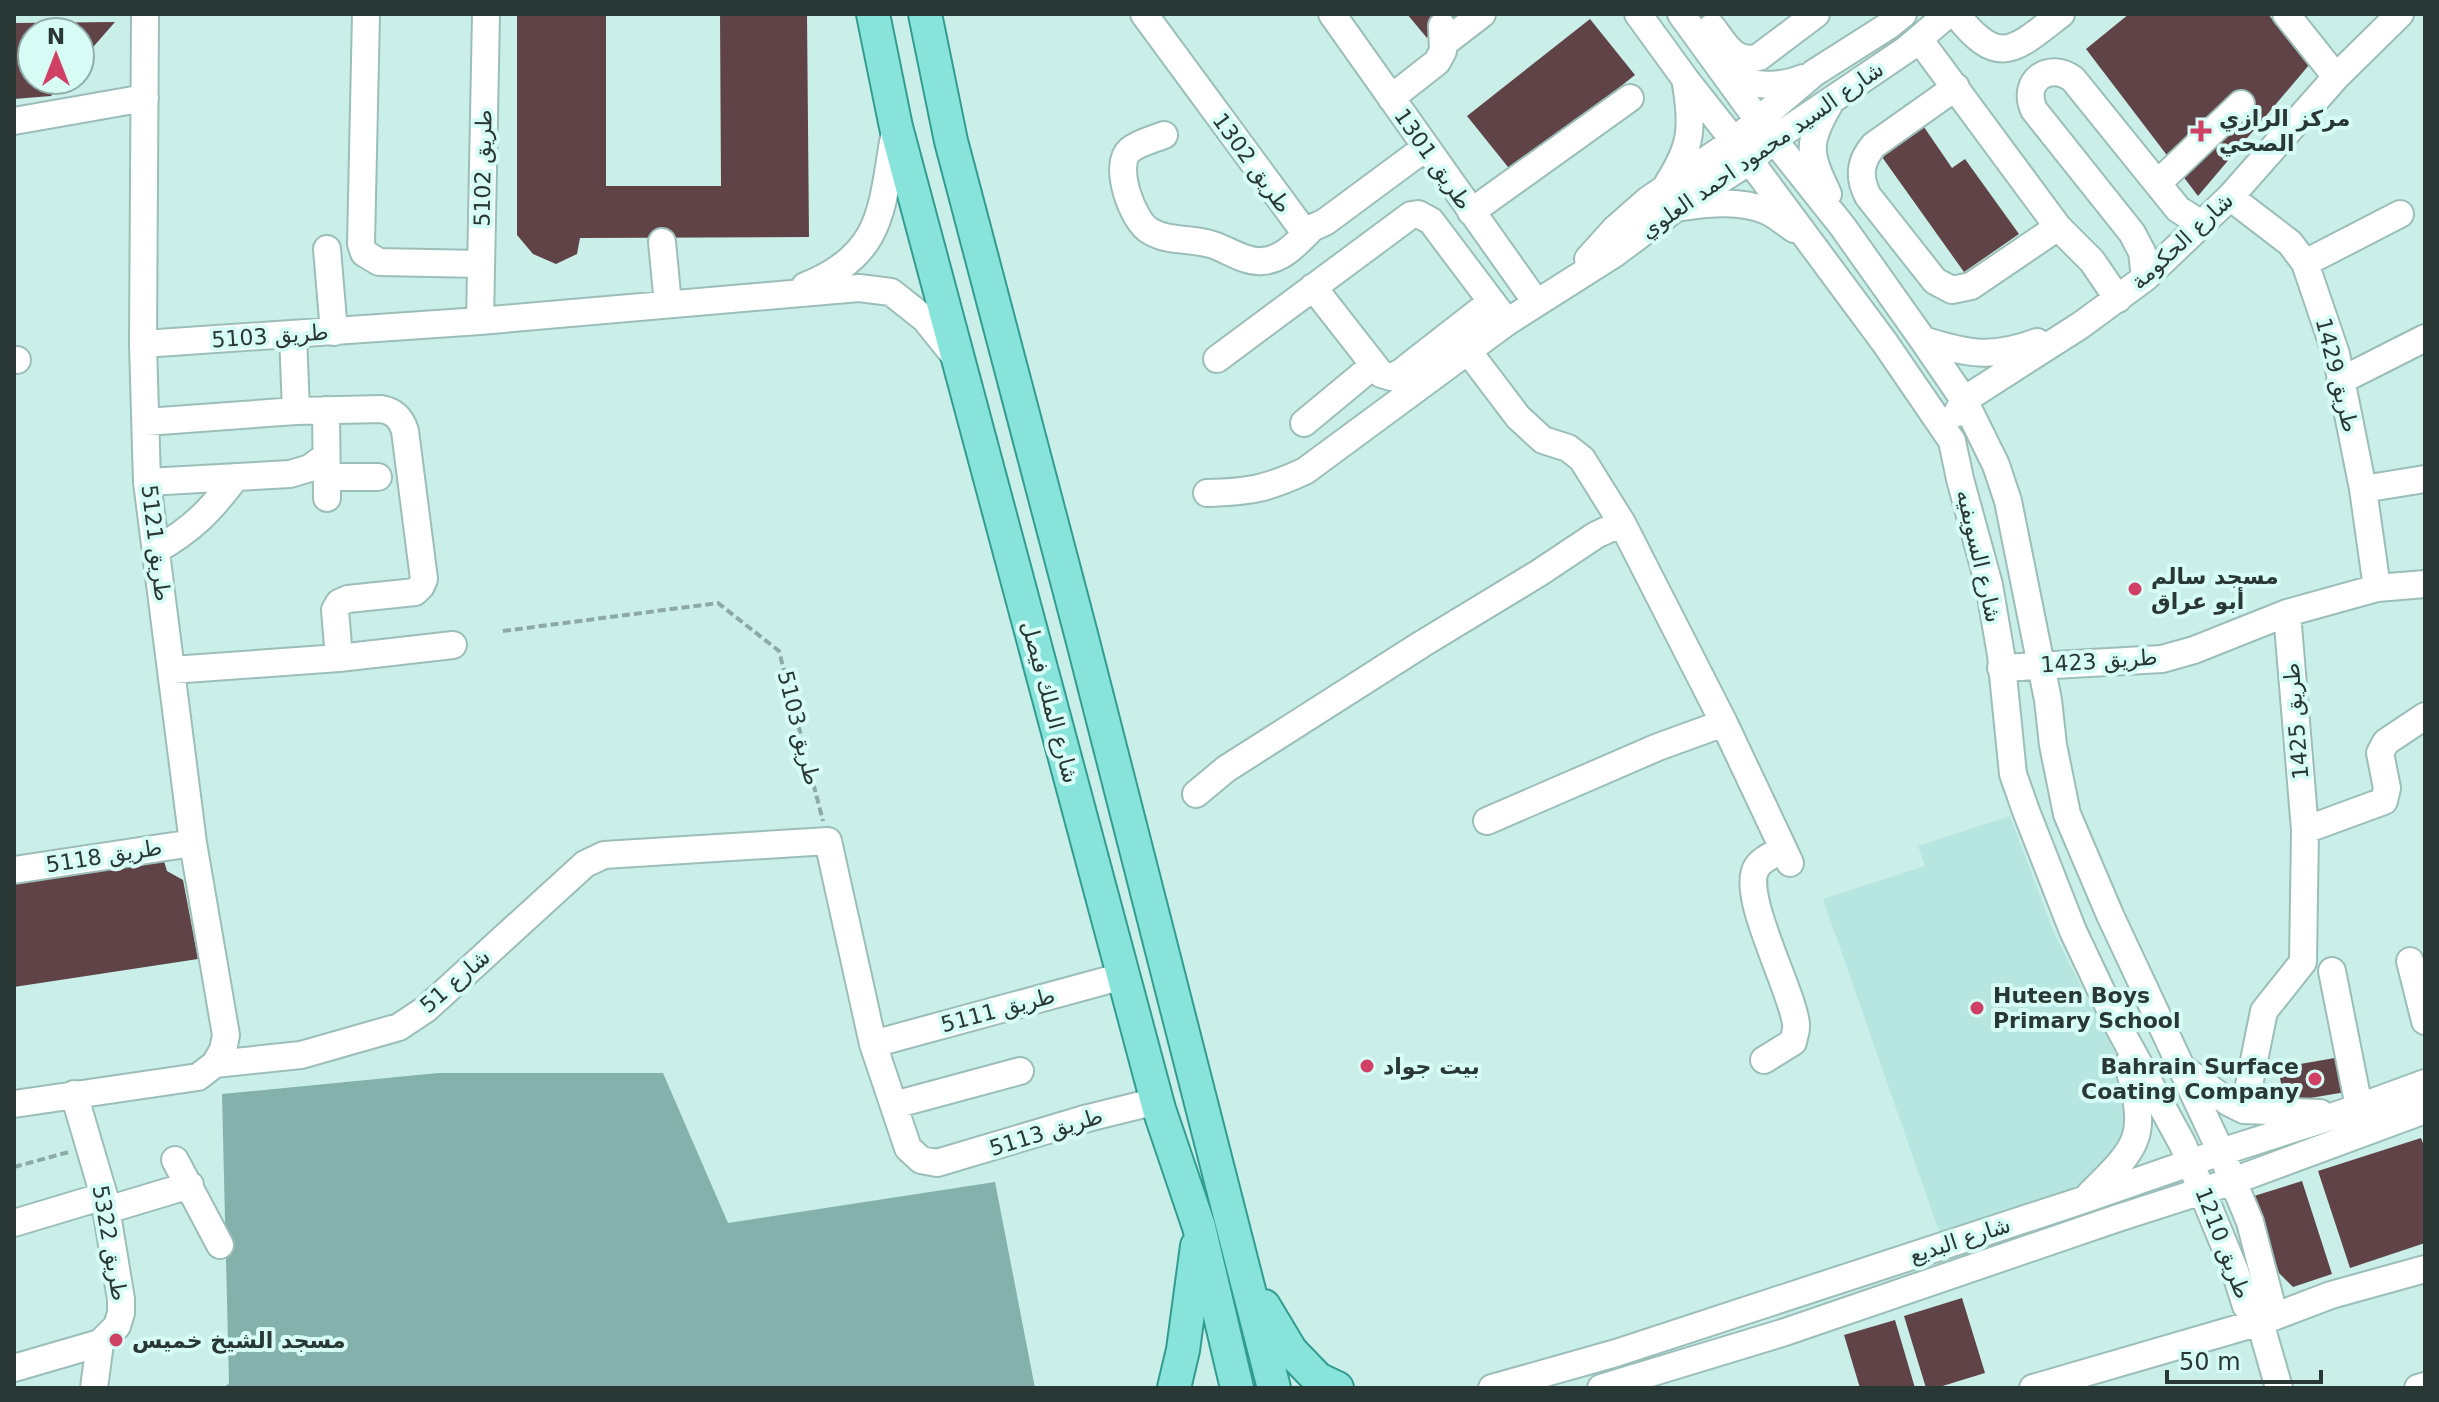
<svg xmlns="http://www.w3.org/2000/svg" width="2439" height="1402" font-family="'DejaVu Sans',Cairo,sans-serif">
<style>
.built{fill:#b7e5df}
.forest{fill:#84b1ab}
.building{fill:#5f4347}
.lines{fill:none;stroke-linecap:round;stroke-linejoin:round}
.minor-casing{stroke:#9bbeb9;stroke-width:30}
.major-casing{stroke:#339c91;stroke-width:36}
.path{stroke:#8da9a5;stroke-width:4;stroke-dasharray:8 4;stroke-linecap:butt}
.minor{stroke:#fff;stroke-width:26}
.major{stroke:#88e4db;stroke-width:32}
.poi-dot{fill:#d04064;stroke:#d7fcf6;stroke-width:3}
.labels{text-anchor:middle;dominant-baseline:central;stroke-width:8;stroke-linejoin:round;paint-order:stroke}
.poi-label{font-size:22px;font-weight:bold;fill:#293735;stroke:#d7fcf6;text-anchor:start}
.street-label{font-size:22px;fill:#293735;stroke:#d7fcf6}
</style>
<rect width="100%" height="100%" fill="#caefe9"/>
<path class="built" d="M 2010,816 L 2054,933 L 2130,1083 L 2129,1145 L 2109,1175 L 1940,1234 L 1823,899 L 1925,866 L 1918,846 Z"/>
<path class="forest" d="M 438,1073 L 663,1073 L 728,1223 L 995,1182 L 1035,1388 L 224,1388 L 229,1383 L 222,1094 Z"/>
<path class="building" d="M 517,14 L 606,14 L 606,186 L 721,186 L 720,14 L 807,14 L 809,237 L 580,238 L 577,254 L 556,264 L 533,254 L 517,235 Z
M 1407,14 L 1457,14 L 1427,38 Z
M 2129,14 L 2268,14 L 2309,65 L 2198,196 L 2086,49 Z
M 1590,19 L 1635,75 L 1512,172 L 1467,116 Z
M 115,22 L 80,62 L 80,32 L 32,32 L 32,80 L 64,80 L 51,96 L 14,99 L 14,23 Z
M 1924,127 L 1952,168 L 1965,159 L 2019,234 L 1964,272 L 1882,157 Z
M 163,858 L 167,871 L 183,880 L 198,959 L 14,987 L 14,880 Z
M 2346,1056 L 2352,1091 L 2298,1100 L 2289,1099 L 2283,1093 L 2278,1068 Z
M 2421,1138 L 2425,1149 L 2425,1243 L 2350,1268 L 2318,1171 Z
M 2302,1181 L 2332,1274 L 2293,1287 L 2279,1273 L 2254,1196 Z
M 1962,1298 L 1985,1373 L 1936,1388 L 1926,1388 L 1904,1316 Z
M 1895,1320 L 1915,1388 L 1860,1388 L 1844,1335 Z"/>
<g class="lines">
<g class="minor-casing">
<path id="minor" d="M 145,14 L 143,344 L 147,482 L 193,843 L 226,1035 L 223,1050 L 215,1064
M 366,14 L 361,244 L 364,253 L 379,262 L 481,264
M 1144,14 L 1300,226 L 1312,228 L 1325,222 L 1425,148
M 1332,14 L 1536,302
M 1638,14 L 1686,80 L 1750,161 L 1885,343 L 1952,441 L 1960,479 L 1989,585 L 2001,655 L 2013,774 L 2026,811 L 2073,931 L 2116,1022 L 2183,1145 L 2235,1271 L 2246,1306 L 2260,1322 L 2279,1388
M 1681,14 L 1758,120 L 1843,227 L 1923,340 L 1964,400 L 1996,465 L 2008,501 L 2048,700 L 2053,745 L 2067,814 L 2110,915 L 2221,1152 L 2250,1222 L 2270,1299 L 2260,1322
M 1956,14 C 1999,69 2014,50 2061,14
M 2286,14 L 2329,68 L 2337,76
M 1712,27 C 1725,44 1735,65 1759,57 L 1816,14
M 1919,39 L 2058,227 L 2092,261 L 2118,299
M 1443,44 L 1482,14
M 1729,78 C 1756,85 1777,89 1803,78
M 1956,87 L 1874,145 C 1860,161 1858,177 1868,196 L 1935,281 L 1952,290 L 1971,286 L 2058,227
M 1391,98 L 1437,62 L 1443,51 L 1442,26
M 14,121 L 145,98
M 1164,135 C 1154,139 1138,143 1130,150 C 1112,165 1133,222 1150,231 C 1168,242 1190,238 1210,244 C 1226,248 1245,263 1262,261 C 1283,260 1298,242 1312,228
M 2159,182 L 2241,104
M 1668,183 C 1692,146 1693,127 1686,84
M 1828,194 C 1809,154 1806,144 1829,105
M 2230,197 L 2290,243 L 2305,263 L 2336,354 L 2363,489 L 2377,588
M 1683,207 C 1710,203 1741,200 1767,211 C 1776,215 1785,223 1794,229
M 1471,212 L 1630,98
M 662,242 L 668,304
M 327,249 L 334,332
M 1588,259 L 1615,229 L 1648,200 L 1734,141 L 1814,73 L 1888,26 L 1903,14
M 2305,263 L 2400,214
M 2145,278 L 2142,252 L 2132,233 L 2034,110 C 2021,81 2049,61 2073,79 L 2178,209 L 2195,220 L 2205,221
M 805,286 C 886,254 881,206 895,131
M 1313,287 L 1381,374 L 1391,377 L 1400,373 L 1491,302
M 480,321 L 486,14
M 293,335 L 296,411
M 1923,340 C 1967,354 1992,359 2037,342
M 143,344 L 480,321 L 859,288 L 891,292 L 925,319 L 954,355
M 1217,359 L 1411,215 L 1418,214 L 1431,221 L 1507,322
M 14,360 L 17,360
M 2340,381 L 2425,338
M 326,410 L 327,498
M 1957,413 L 1964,400 L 2081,325 L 2145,278 L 2230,197 L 2337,76 L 2400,14
M 146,422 L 296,411 L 381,409 C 394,411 401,418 405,431 L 424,579 L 421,586 L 415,592 L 348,599 L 339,603 L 335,610 L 339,658
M 1304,423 L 1374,365
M 327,477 L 378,477
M 147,482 L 290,474 L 310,468 L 326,456
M 2363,489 L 2425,479
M 1207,493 C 1249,492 1266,489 1305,471 L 1507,322 L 1614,254 L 1676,208 L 1750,161 L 1774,139 L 1907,49 L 1948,14
M 1622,523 L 1724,723 L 1790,863
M 156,550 C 193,529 211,510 236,477
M 2001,668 L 2162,659 L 2194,650 L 2287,613 L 2377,588 L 2425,584
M 172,670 L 339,658 L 453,645
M 1196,794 L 1226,769 L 1422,644 L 1539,573 L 1596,535 L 1622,523 L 1582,459 L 1568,448 L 1543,440 L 1518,417 L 1468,351
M 1487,821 L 1658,747 L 1724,723
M 2305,830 L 2384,801 L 2387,788 L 2380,753 L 2386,742 L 2425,716
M 14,870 L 193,843
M 2410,961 L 2425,1021
M 2332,971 L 2359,1107
M 873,1044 L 1123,976
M 1764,1060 L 1793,1042 C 1794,1036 1797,1030 1796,1024 C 1792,989 1739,893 1757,867 C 1762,859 1775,854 1783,849
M 2184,1069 L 2228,1102 L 2244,1110 L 2320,1113
M 74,1094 L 104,1196 L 121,1299 L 121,1313 L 117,1326 L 100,1343 L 94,1388
M 14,1104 L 198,1077 L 215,1064 L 301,1055 L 399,1027 L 426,1009 L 585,864 L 604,855 L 828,841 L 873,1044 L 908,1148 L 921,1160 L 937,1163 L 1088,1118 L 1157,1101
M 894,1105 L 1020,1071
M 2244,1110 L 2264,1011 L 2303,962 L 2305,830 L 2287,613
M 175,1160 L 220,1245
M 2090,1194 C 2142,1143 2147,1136 2128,1064
M 107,1210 L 190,1185
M 14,1223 L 104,1196
M 14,1368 L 100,1343
M 1492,1388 L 1616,1353 L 2083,1200 L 2221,1152 L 2343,1113 L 2425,1083
M 1601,1388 L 1782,1333 L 2118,1218 L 2233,1181 L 2425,1110
M 2033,1388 L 2260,1322 L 2331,1295 L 2425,1269
M 2418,1388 L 2425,1386"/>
</g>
<g class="major-casing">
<path id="major" d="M 873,14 L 896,127 L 1159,1109 L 1199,1227 L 1237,1388
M 925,14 L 951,141 L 1081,634 L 1274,1388
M 1264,1306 L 1291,1351 L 1318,1379 L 1337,1388
M 1174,1388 L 1183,1350 L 1197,1246"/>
</g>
<path class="path" d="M 503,631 L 718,603 L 779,651 L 823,821
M 14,1167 L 69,1152"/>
<use href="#minor" class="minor"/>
<use href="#major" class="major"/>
</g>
<g class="poi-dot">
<path d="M2197 119h8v8h8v8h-8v8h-8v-8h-8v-8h8z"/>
<circle cx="2135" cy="589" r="8"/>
<circle cx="1977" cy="1008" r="8"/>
<circle cx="1367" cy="1066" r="8"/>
<circle cx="2315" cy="1079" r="8"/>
<circle cx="116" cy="1340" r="8"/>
</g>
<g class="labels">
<g class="poi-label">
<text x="2219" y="118">مركز الرازي<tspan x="2219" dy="25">الصحي</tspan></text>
<text x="2151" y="576">مسجد سالم<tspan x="2151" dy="25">أبو عراق</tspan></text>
<text x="1993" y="995">Huteen Boys<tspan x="1993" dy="25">Primary School</tspan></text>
<text x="1383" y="1066">بيت جواد</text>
<text x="2299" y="1066" text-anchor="end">Bahrain Surface<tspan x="2299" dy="25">Coating Company</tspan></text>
<text x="132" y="1340">مسجد الشيخ خميس</text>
</g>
<g class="street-label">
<text transform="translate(1762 150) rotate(-35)">شارع السيد محمود احمد العلوي</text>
<text transform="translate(1433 159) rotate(55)">طريق 1301</text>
<text transform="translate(1252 163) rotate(54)">طريق 1302</text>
<text transform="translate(483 168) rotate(-89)">طريق 5102</text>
<text transform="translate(2182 241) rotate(-43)">شارع الحكومة</text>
<text transform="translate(270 336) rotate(-4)">طريق 5103</text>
<text transform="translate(2337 375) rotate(76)">طريق 1429</text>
<text transform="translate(156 543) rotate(83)">طريق 5121</text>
<text transform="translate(1979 556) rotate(77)">شارع السويفيه</text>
<text transform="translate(2099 661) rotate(-4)">طريق 1423</text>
<text transform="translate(1050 702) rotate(75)">شارع الملك فيصل</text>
<text transform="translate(2296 721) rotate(-95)">طريق 1425</text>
<text transform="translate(799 728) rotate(76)">طريق 5103</text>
<text transform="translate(104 856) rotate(-9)">طريق 5118</text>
<text transform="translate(455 981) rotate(-41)">شارع 51</text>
<text transform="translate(998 1010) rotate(-15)">طريق 5111</text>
<text transform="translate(1046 1132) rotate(-17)">طريق 5113</text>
<text transform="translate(1960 1240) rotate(-18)">شارع البديع</text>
<text transform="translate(110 1243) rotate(80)">طريق 5322</text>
<text transform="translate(2223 1243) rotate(69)">طريق 1210</text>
</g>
</g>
<rect width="2439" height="1402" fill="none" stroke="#293735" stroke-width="32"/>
<g transform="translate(56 56)"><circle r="38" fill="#d7fcf6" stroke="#91ada9" stroke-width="2"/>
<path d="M0-6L14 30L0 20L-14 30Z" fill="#d04064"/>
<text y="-12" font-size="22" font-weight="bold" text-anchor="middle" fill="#293735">N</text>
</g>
<path d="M2167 1370v12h154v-12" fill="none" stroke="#293735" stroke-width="4"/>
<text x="2179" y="1370" font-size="24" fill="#293735" stroke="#d7fcf6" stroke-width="6" paint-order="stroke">50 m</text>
</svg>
